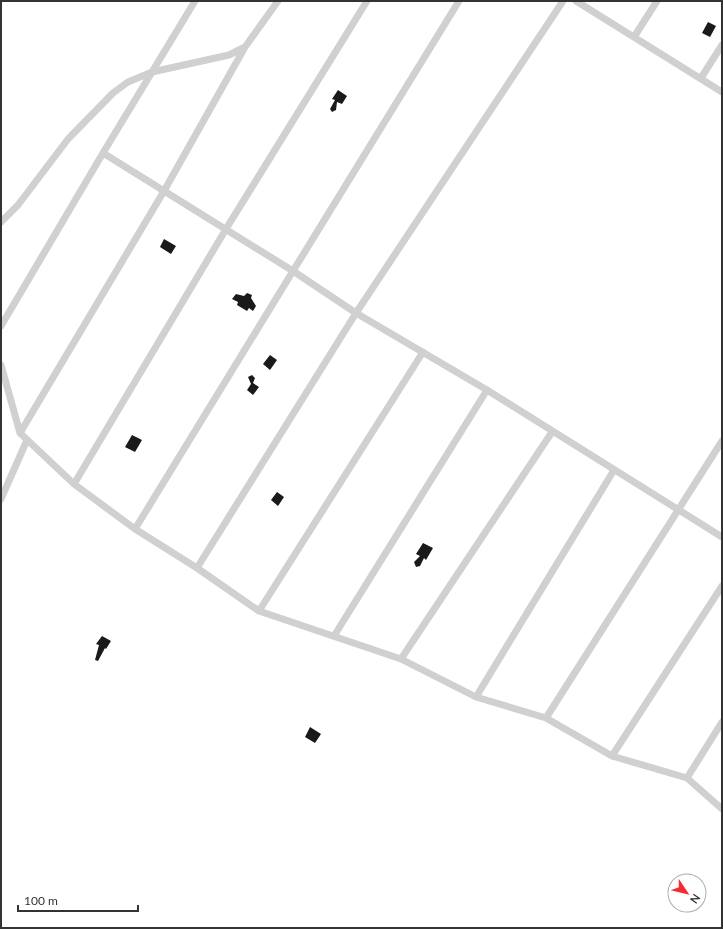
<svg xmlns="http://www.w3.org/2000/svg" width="723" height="929" font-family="Lato,sans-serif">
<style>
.building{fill:#1a1a1a}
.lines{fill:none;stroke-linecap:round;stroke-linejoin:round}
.street{stroke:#d0d0d0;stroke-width:7}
</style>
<rect width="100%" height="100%" fill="#fff"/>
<path class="building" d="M 708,22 L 716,26 L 710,37 L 702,33 Z
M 338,90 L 347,96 L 342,104 L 337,102 L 336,110 L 332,112 L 330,109 L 335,100 L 332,99 Z
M 164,239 L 176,246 L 171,254 L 160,247 Z
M 247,293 L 252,295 L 251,298 L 256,306 L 253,311 L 249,308 L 247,311 L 237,305 L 238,302 L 232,299 L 236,294 L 244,296 Z
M 270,355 L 277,360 L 270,370 L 263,364 Z
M 252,375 L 255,378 L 253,383 L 259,387 L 253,395 L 247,390 L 251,384 L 248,377 Z
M 132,435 L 142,440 L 135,452 L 125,447 Z
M 277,492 L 284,497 L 278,506 L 271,500 Z
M 423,543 L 433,548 L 426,560 L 424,558 L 420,566 L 416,567 L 414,562 L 420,556 L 416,554 Z
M 102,636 L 111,641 L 106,649 L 105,648 L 98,661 L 95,660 L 99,645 L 96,644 Z
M 310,727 L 321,734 L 315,743 L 305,737 Z"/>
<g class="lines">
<path class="street" d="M 576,1 L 722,92
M 634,37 L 657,1
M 701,78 L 722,45
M 103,153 L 293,271 L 356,313 L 487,390 L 722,537
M 1,222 L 18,205 L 68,139 L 113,93 L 128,82 L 152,72 L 229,55 L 245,47
M 1,326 L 103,153 L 195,1
M 1,365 L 20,433 L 74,484 L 135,529 L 197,568 L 259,611 L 401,659 L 476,697 L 546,718 L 612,756 L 687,778 L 722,809
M 20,433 L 164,191 L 245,47 L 278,1
M 74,484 L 226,229 L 367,1
M 1,499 L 27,440
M 135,529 L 293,271 L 459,1
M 197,568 L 356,313 L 563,1
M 259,611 L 423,352
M 334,636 L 487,390
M 401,659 L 552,432
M 476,697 L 614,470
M 546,718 L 722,441
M 612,756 L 722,586
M 687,778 L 722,722"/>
</g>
<rect width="723" height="929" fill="none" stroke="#333333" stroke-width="4"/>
<g transform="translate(687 893) rotate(125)"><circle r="19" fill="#ffffff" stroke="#adadad"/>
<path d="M0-3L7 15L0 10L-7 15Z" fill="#f32c31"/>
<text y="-6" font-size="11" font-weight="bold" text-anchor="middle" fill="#333333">N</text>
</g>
<path d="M18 905v6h120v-6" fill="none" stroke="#333333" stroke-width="2"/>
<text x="24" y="905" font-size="12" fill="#333333" stroke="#ffffff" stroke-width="3" paint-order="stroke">100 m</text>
</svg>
